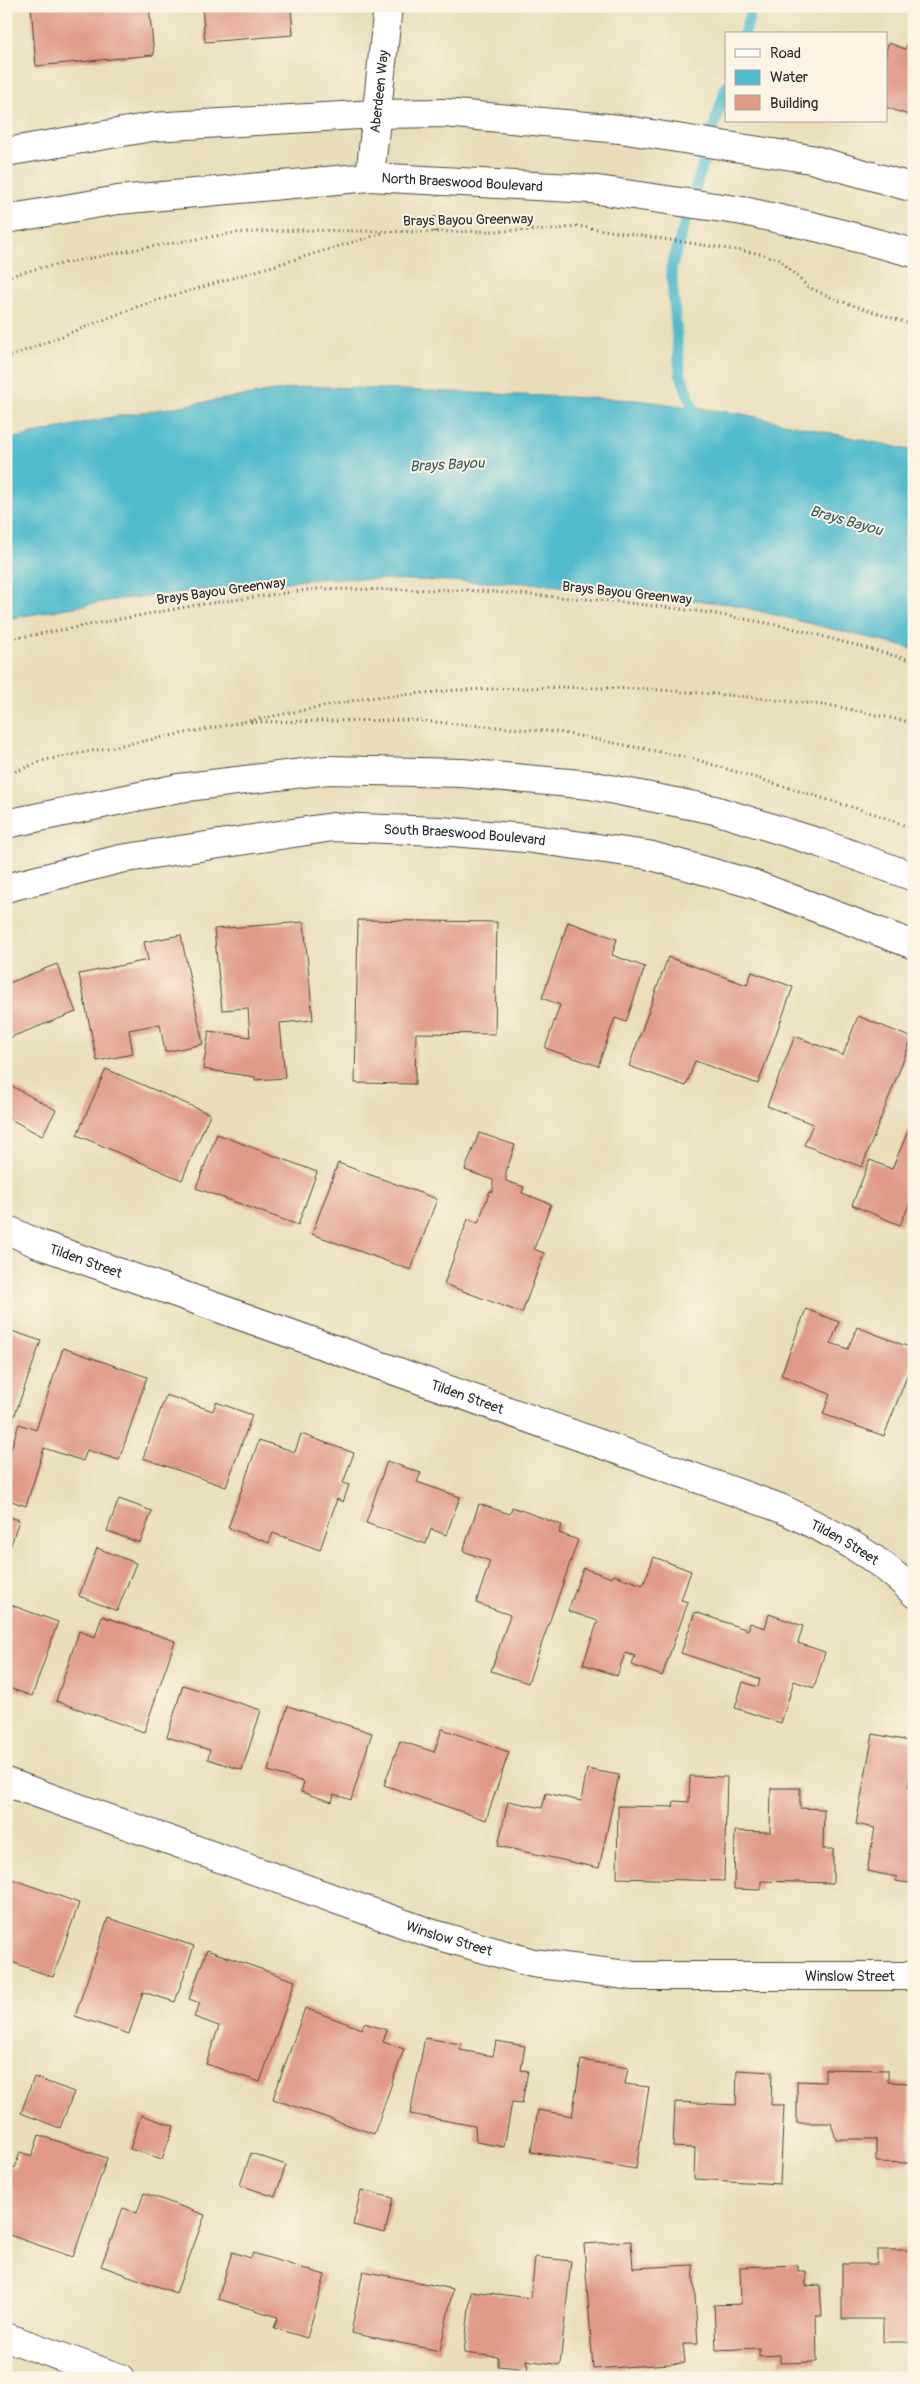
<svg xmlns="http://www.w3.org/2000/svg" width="920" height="2384" font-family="Pangolin,sans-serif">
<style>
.water{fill:#51bbcd;stroke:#3e737c}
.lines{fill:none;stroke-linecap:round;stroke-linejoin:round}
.stream{stroke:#51bbcd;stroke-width:11}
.building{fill:#e09a88}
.minor-casing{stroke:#484640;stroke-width:30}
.major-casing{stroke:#484640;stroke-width:30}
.path{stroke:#484640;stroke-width:3;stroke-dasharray:1 4;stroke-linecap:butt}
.minor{stroke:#fff;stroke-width:28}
.major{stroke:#fff;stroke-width:28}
.labels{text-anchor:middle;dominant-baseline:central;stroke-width:4;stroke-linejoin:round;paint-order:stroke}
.street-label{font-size:14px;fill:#2b2b2b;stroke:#fcf5e5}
.water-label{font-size:15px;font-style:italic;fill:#385d64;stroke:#fcf5e5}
</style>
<rect width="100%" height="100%" fill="#fcf5e5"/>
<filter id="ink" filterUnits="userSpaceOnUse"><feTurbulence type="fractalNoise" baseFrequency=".02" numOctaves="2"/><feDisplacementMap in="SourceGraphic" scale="10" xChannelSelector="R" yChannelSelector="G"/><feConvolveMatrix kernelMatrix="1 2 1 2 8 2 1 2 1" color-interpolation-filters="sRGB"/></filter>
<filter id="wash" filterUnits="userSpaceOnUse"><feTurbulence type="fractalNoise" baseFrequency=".0096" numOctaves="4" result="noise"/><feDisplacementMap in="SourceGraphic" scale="20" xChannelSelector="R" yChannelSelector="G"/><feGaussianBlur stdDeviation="1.12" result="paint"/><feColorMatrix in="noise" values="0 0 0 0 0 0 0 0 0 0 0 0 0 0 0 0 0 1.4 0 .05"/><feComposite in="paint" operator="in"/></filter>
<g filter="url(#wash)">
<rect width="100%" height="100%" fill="#e9deb9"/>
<path class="water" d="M 307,386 L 638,400 L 742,414 L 914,451 L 914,649 L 730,604 L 531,583 L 326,578 L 119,599 L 6,619 L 6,440 L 106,418 Z"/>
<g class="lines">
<path class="stream" d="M 744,34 L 753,6
M 698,421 L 680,373 L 671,269 L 726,87"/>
</g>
<g id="blocks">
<path class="building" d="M 6,6 L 9,6 L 10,82 L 6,82 Z
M 31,6 L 149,6 L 154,55 L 36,66 Z
M 202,6 L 291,6 L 293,35 L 205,42 Z
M 914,29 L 914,117 L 886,107 L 886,50 L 889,43 L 905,49 Z
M 358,920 L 497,922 L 495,1034 L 416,1033 L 415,1084 L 355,1083 Z
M 304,922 L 313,1020 L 280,1023 L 285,1078 L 255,1080 L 255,1077 L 203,1069 L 209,1031 L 250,1037 L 248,1008 L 222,1010 L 214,929 Z
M 568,922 L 617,939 L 612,955 L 645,967 L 626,1022 L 615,1018 L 598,1066 L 545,1048 L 560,1005 L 542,998 Z
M 181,935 L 203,1044 L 165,1052 L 160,1024 L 129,1030 L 133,1054 L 97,1061 L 79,974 L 148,960 L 144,942 Z
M 668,957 L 747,985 L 752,972 L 793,987 L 758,1084 L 695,1061 L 686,1086 L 629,1066 Z
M 57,964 L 76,1012 L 6,1039 L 6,984 Z
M 858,1016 L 912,1038 L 862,1167 L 804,1145 L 813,1124 L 767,1106 L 795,1036 L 843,1055 Z
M 106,1069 L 210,1114 L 182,1180 L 77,1135 Z
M 6,1083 L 56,1110 L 42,1136 L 6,1117 Z
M 914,1117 L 914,1194 L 900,1225 L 852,1205 L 870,1160 L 892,1169 Z
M 479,1133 L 515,1145 L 506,1172 L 506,1181 L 524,1187 L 522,1193 L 551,1204 L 534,1249 L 544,1253 L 522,1313 L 444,1284 L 468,1219 L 478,1223 L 490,1191 L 493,1192 L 493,1180 L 465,1170 Z
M 217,1134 L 317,1172 L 298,1225 L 196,1188 Z
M 338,1163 L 437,1199 L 411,1270 L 312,1234 Z
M 806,1309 L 839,1322 L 831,1343 L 848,1349 L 857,1327 L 914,1349 L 914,1358 L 884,1436 L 823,1414 L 830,1394 L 781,1375 Z
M 6,1329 L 41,1341 L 7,1437 L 6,1437 Z
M 63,1348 L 147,1377 L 119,1460 L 87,1450 L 83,1461 L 44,1448 L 26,1506 L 6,1499 L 6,1463 L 19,1424 L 36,1430 Z
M 166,1395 L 213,1411 L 216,1402 L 252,1415 L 226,1487 L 143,1458 Z
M 301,1434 L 354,1453 L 343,1483 L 349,1485 L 343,1502 L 337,1499 L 320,1550 L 273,1533 L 269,1543 L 228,1528 L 259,1440 L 295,1452 Z
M 387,1461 L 421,1473 L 417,1482 L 460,1497 L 446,1535 L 431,1529 L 426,1544 L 366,1523 Z
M 119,1499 L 152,1511 L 140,1543 L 107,1531 Z
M 479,1504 L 510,1514 L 512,1507 L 562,1525 L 559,1533 L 578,1540 L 528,1683 L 491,1671 L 510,1615 L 476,1603 L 490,1561 L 463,1551 Z
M 6,1516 L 19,1520 L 7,1557 L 6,1557 Z
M 97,1548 L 136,1563 L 117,1611 L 79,1596 Z
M 654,1557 L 691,1571 L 681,1600 L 688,1602 L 662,1676 L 632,1665 L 635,1656 L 625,1653 L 617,1676 L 583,1664 L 598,1621 L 568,1611 L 583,1568 L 612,1578 L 614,1575 L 643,1585 Z
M 11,1605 L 58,1622 L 32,1696 L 6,1687 L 6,1611 L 9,1612 Z
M 695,1612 L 748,1630 L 750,1623 L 765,1628 L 769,1614 L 803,1626 L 798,1643 L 825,1652 L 814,1688 L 794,1681 L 781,1723 L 735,1708 L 743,1682 L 758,1687 L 760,1679 L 681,1653 Z
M 102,1616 L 175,1641 L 144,1732 L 56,1701 L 79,1631 L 95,1637 Z
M 183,1685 L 261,1710 L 242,1770 L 208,1759 L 210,1750 L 167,1737 Z
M 288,1706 L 372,1733 L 351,1800 L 334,1794 L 332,1802 L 301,1792 L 304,1782 L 268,1771 Z
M 442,1729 L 509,1752 L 486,1820 L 384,1785 L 400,1741 L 434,1752 Z
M 873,1734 L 914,1742 L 914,1757 L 908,1788 L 914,1789 L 914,1884 L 896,1881 L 897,1877 L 867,1871 L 875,1828 L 856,1824 Z
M 587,1769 L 619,1775 L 599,1868 L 498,1846 L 508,1801 L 542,1808 L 546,1793 L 581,1801 Z
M 690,1776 L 727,1777 L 724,1881 L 617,1878 L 618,1806 L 673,1807 L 674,1801 L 689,1802 Z
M 771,1788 L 800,1788 L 800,1808 L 824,1809 L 823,1849 L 833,1849 L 833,1883 L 761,1881 L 761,1890 L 734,1889 L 735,1831 L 770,1832 Z
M 6,1877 L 79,1903 L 53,1977 L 6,1960 Z
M 108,1918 L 194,1946 L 175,2002 L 143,1992 L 129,2034 L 75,2016 Z
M 207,1950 L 295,1981 L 260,2082 L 206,2064 L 219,2026 L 194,2017 L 200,2003 L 189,1999 Z
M 305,2008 L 362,2029 L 364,2023 L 387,2030 L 383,2042 L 404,2049 L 374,2134 L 273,2099 Z
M 425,2038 L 461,2044 L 460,2050 L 493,2056 L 496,2041 L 525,2046 L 521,2070 L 528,2071 L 522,2103 L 512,2102 L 504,2147 L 476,2142 L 475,2126 L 410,2114 Z
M 581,2060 L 628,2068 L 625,2084 L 649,2087 L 636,2169 L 531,2152 L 538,2110 L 572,2116 Z
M 825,2069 L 888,2070 L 888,2082 L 909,2083 L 909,2163 L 876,2162 L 876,2139 L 836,2139 L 831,2123 L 797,2123 L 797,2081 L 825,2082 Z
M 737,2070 L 772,2072 L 771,2105 L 784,2105 L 780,2184 L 694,2179 L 695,2148 L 673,2147 L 675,2102 L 736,2105 Z
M 34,2077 L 74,2092 L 60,2128 L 21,2113 Z
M 141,2115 L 174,2126 L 162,2159 L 130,2149 Z
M 39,2135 L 107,2158 L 73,2257 L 6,2234 L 6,2172 L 8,2166 L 15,2168 L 20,2152 L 32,2156 Z
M 251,2153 L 286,2165 L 275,2197 L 240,2185 Z
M 361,2190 L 393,2198 L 385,2233 L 353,2225 Z
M 144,2193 L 205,2215 L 176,2293 L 101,2266 L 123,2208 L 137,2213 Z
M 631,2241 L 633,2268 L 693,2265 L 698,2344 L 683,2344 L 685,2363 L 593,2369 L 584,2244 Z
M 877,2250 L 914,2250 L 914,2342 L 883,2342 L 883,2319 L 842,2319 L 842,2264 L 877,2264 Z
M 232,2252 L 251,2258 L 253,2253 L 325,2275 L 307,2338 L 274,2328 L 278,2317 L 218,2299 Z
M 535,2257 L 571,2261 L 560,2365 L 526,2360 L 528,2369 L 498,2366 L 498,2357 L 464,2353 L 471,2291 L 531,2298 Z
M 798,2265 L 798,2271 L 806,2271 L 806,2286 L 820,2285 L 822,2316 L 816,2316 L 817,2362 L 780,2363 L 780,2355 L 759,2356 L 759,2348 L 716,2350 L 714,2305 L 741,2304 L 740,2267 Z
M 363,2271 L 453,2289 L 440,2351 L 351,2333 Z"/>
</g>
</g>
<g filter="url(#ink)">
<use href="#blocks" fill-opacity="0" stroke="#484640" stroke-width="1"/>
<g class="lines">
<g class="minor-casing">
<g id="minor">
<path id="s1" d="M 370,177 L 388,6"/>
<path id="s2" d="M 6,1229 L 36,1243 L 780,1508 C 828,1531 877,1554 914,1593"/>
<path id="s3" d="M 6,1782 L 430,1933 L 533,1963 L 634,1976 L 914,1976"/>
<path d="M 6,2337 L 120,2378"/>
</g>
</g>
<g class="major-casing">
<g id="major">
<path d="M 6,152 L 152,127 L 376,114 L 444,113 L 620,129 L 811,159 L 914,188"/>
<path id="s4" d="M 6,219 L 118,200 L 370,177 L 591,189 L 743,211 L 816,227 L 914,253"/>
<path d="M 6,824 L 179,788 L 328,770 L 462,773 L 590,785 L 715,810 L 820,843 L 914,877"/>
<path id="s5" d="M 6,888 L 120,859 L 333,827 L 440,831 L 525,838 L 648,855 L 753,884 L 914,945"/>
</g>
</g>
<path class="path" d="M 435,232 L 435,213
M 6,277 L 35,269 L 137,249 L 234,233 L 296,230 L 435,232 L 554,230 L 577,226 L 756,253 L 779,259 L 808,287 L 837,300 L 914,325
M 6,358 L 139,306 L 383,233
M 6,640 L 197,605 L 314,589 L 466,590 L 612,601 L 704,612 L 784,626 L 914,661
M 251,722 L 410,720 L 558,732 L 691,758 L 878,815 L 914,829
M 6,775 L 45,760 L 367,698 L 458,690 L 558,687 L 649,689 L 739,696 L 834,706 L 914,723"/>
<use href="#minor" class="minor"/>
<use href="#major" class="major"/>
</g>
</g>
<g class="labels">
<g class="street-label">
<text stroke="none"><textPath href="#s1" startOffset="86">Aberdeen Way</textPath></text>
<text stroke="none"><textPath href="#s4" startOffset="459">North Braeswood Boulevard</textPath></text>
<text transform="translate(468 220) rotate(-1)">Brays Bayou Greenway</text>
<text transform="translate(221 591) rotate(-8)">Brays Bayou Greenway</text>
<text transform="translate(627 593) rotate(6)">Brays Bayou Greenway</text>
<text stroke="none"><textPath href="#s5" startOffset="465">South Braeswood Boulevard</textPath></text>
<text stroke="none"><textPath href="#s2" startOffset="86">Tilden Street</textPath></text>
<text stroke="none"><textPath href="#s2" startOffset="491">Tilden Street</textPath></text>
<text stroke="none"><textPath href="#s2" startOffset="896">Tilden Street</textPath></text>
<text stroke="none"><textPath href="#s3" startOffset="470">Winslow Street</textPath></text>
<text stroke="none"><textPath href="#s3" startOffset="875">Winslow Street</textPath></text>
</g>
<g class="water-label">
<text transform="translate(447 465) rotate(-3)">Brays Bayou</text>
<text transform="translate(846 521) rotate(16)">Brays Bayou</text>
</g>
</g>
<rect width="920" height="2384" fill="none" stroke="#fcf5e5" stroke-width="25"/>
<rect x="725" y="32" width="162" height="90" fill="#fcf5e5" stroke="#a8a49b"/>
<rect x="735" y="49" width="25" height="8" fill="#ffffff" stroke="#a8a49b"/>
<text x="770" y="58" font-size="15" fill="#2b2b2b">Road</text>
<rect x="735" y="70" width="25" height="15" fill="#51bbcd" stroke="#a8a49b"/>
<text x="770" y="82" font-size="15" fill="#2b2b2b">Water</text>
<rect x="735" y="95" width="25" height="15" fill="#e09a88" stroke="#a8a49b"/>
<text x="770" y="108" font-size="15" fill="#2b2b2b">Building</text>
</svg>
